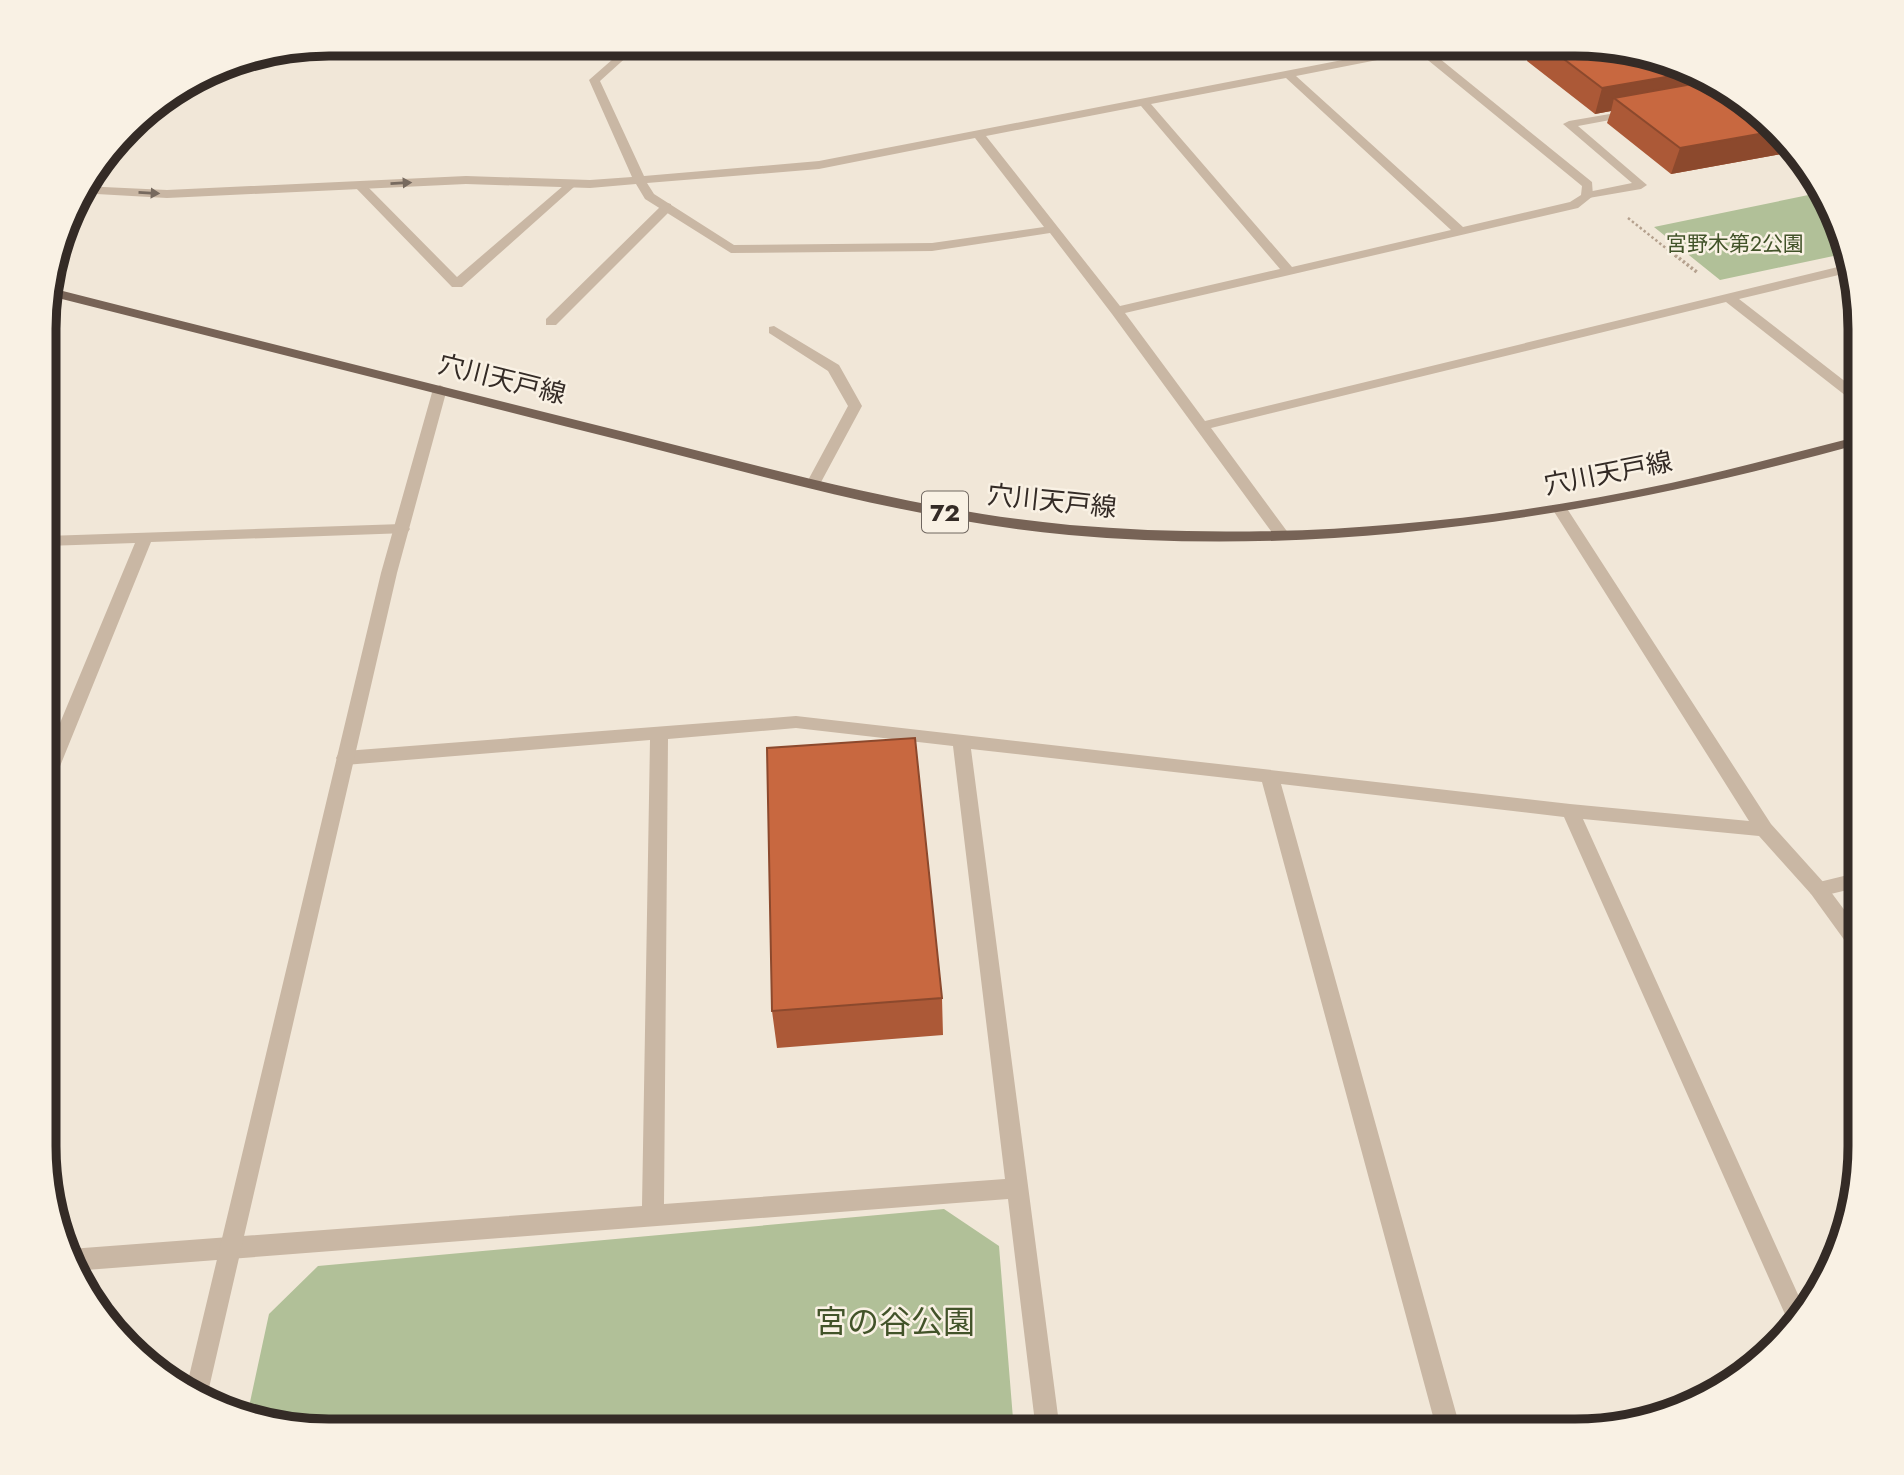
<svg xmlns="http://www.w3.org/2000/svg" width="1904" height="1475" font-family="Jost,'Noto Sans JP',sans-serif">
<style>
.green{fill:#b1c098}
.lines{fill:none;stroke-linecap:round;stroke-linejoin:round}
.path-far1{stroke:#b5a18e;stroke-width:2.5;stroke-dasharray:2.5 2.5;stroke-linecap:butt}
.path{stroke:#b5a18e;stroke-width:3.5;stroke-dasharray:2.5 2.5;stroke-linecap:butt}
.service{fill:#c9b7a4;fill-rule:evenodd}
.minor{fill:#c9b7a4;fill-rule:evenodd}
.tertiary{fill:#c9b7a4;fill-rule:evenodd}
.primary{fill:#776356;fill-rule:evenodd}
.wall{fill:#ac5937}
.shaded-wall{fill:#8c492d}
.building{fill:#c86840;stroke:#8c492d;stroke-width:2}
.oneway{fill:#776a5f}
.labels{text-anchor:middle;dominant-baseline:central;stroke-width:5;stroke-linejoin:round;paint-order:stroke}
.far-park-label{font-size:21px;fill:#425329;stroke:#f9f1e4}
.shield{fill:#f9f1e4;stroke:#6f665f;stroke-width:2}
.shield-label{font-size:24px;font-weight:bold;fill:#342b26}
.street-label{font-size:26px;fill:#342b26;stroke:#f9f1e4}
.near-park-label{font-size:32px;fill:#425329;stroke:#f9f1e4}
.rim{fill:none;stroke:#342b26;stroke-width:9}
</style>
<rect width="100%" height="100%" fill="#f1e7d8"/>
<path class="green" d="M 1823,192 L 1831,203 L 1843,254 L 1720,280 L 1654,227 Z
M 944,1209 L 999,1246 L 1014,1431 L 310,1431 L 247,1416 L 269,1314 L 318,1266 Z"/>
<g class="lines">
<path class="path-far1" d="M 1628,218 L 1677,257"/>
<path class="path" d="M 1675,255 L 1698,273"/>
<path class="service" d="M 1633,110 L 1639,113 L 1637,115 L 1578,126 L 1647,185 L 1641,189 L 1583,199 L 1583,193 L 1632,183 L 1563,124 L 1569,121 Z
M 570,180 L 576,184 L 574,187 L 462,287 L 452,287 L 353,185 L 363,182 L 457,277 Z
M 667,203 L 671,204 L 671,210 L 556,325 L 546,325 L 546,319 L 663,204 Z
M 774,326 L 839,365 L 862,406 L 820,484 L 813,489 L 806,484 L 848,406 L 828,371 L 769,333 L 769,327 Z
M 1860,872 L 1860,887 L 1818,897 L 1811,894 L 1808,889 L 1811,884 Z"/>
<path class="minor" d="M 630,44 L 641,44 L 600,81 L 644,176 L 819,161 L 1425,44 L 1448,44 L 1429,50 L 1592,182 L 1593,196 L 1578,208 L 1125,313 L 1205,421 L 1846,265 L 1847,273 L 1739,299 L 1860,393 L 1860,404 L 1855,403 L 1726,302 L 1211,428 L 1289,534 L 1281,539 L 1276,538 L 1112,314 L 1050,233 L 932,251 L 731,253 L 645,199 L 636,184 L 590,188 L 466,184 L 167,198 L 79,193 L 82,186 L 167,190 L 466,176 L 590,180 L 632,177 L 589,80 ZM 1418,52 L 1582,186 L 1581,195 L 1570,202 L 1463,227 L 1296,76 ZM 1286,78 L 1451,230 L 1292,267 L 1151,104 ZM 1141,106 L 1280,269 L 1120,306 L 986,136 ZM 975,138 L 1044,227 L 932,243 L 734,245 L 654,194 L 647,183 L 819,169 Z
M 1561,505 L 1566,507 L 1771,824 L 1825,884 L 1860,931 L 1860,954 L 1853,952 L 1811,894 L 1759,836 L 1583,819 L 1805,1310 L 1792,1330 L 1564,817 L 1281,784 L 1461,1431 L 1437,1431 L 1262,782 L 971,749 L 1060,1431 L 1036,1431 L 1008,1199 L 73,1271 L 67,1250 L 70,1249 L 642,1206 L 650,740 L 345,765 L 339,763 L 336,758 L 339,753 L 345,751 L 796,716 L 1570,804 L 1749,821 L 1553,510 ZM 796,728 L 953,746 L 1005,1179 L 664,1204 L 668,739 Z
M 402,524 L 407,525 L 410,529 L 407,533 L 151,542 L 54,781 L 51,786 L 45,788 L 45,759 L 135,543 L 46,546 L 46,536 Z"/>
<path class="tertiary" d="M 440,385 L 447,389 L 397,573 L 206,1401 L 186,1389 L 381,573 L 433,389 Z"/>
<path class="primary" d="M 47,287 C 240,336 432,384 624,432 C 771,469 919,511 1070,525 C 1270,542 1475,525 1671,483 C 1734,469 1797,452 1860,436 L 1860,444 C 1603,515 1337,559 1069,535 C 918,521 771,478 624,441 C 431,392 239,344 46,295 Z"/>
</g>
<path class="wall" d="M 1531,44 L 1594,44 L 1764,115 L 1792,152 L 1671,174 L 1607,123 L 1611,111 L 1595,114 L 1527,61 Z
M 942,998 L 943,1035 L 777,1048 L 772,1011 Z"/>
<path class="shaded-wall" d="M 1695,72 L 1724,90 L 1614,98 L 1611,111 L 1595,114 L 1602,88 Z
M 1776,131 L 1792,152 L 1671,174 L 1680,148 Z"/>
<path class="building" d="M 1544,44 L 1594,44 L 1684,65 L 1695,72 L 1602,88 Z
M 1709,81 L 1764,115 L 1776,131 L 1680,148 L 1614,98 Z
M 915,738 L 942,998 L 772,1011 L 767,748 Z"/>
<defs><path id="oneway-solid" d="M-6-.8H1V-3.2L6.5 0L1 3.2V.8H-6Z" transform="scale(1.75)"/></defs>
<g class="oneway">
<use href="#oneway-solid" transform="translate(401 183) rotate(-3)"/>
<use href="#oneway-solid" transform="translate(149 193) rotate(3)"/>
</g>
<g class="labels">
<g class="far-park-label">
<text x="1735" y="244">宮野木第2公園</text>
</g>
<rect class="shield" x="922" y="491.5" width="46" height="41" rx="5"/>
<g class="shield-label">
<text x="945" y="512">72</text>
</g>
<g class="street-label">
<text transform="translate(502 379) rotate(14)">穴川天戸線</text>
<text transform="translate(1608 473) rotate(-11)">穴川天戸線</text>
<text transform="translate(1052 501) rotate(6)">穴川天戸線</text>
</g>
<g class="near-park-label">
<text x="895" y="1322">宮の谷公園</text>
</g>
</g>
<path d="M0 0H1904V1475H0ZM329 56H1575A273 273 0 0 1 1848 329V1146A273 273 0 0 1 1575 1419H329A273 273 0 0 1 56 1146V329A273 273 0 0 1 329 56Z" fill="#f9f1e4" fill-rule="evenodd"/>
<path class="rim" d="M329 56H1575A273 273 0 0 1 1848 329V1146A273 273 0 0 1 1575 1419H329A273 273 0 0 1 56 1146V329A273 273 0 0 1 329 56Z"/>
</svg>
